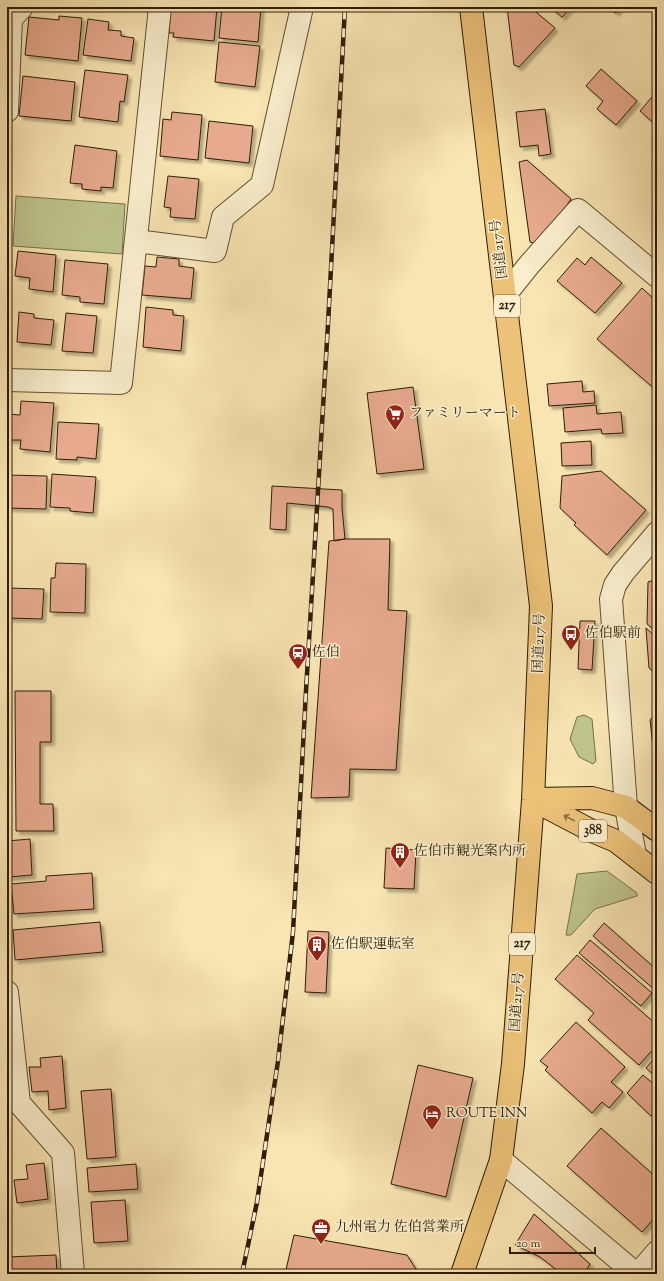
<svg xmlns="http://www.w3.org/2000/svg" width="664" height="1281" font-family="'Sorts Mill Goudy','Noto Serif JP',serif">
<style>
.green{fill:#bec48c;stroke:#76704a}
.building{fill:#e7aa8e;stroke:#2e1d08;filter:url(#shadow)}
.lines{fill:none;stroke-linecap:round;stroke-linejoin:round}
.minor-casing{stroke:#604f32;stroke-width:24}
.highway-casing{stroke:#2e1d08;stroke-width:24}
.minor{stroke:#faeecd;stroke-width:22}
.highway{stroke:#ecc279;stroke-width:22}
.rail-casing{stroke:#2e1d08;stroke-width:4.5}
.rail{stroke:#faeecd;stroke-width:3;stroke-dasharray:9;stroke-linecap:butt}
.oneway{stroke:#8d7040}
.labels{text-anchor:middle;dominant-baseline:central;stroke-width:3;stroke-linejoin:round;paint-order:stroke}
.shield{fill:#faeecd;stroke:#6b5c43;stroke-width:1}
.shield-label{font-size:13px;font-weight:bold;fill:#2e1d08}
.street-label{font-size:14px;fill:#2e1d08;stroke:#faeecd}
.poi-label{font-size:14px;fill:#2e1d08;stroke:#faeecd;text-anchor:start}
</style>
<defs>
<filter id="shadow"><feDropShadow dx="3.5" dy="3.5" stdDeviation="1" flood-color="#0004"/></filter>
</defs>
<rect width="100%" height="100%" fill="#f8e5b2"/>
<filter id="stains"><feTurbulence type="fractalNoise" baseFrequency=".005" numOctaves="4"/><feColorMatrix values="0 0 0 0 .2 0 0 0 0 .09 0 0 0 0 .02 0 0 0 .5 -.17"/></filter>
<radialGradient id="worn" r=".72"><stop offset=".6" stop-color="#630" stop-opacity="0"/><stop offset="1" stop-color="#630" stop-opacity=".3"/></radialGradient>
<path class="green" d="M 16,196 L 125,204 L 122,254 L 13,246 Z
M 584,715 L 592,719 L 596,761 L 593,764 L 579,757 L 570,739 L 577,717 Z
M 607,871 L 637,893 L 637,896 L 595,909 L 571,935 L 566,935 L 577,874 Z"/>
<path class="building" d="M 171,7 L 217,7 L 214,41 L 173,37 L 174,33 L 169,33 Z
M 222,7 L 261,7 L 258,42 L 219,38 Z
M 507,7 L 530,7 L 555,28 L 519,67 L 514,65 Z
M 550,7 L 571,7 L 562,17 Z
M 608,7 L 620,7 L 616,13 Z
M 59,16 L 82,18 L 78,61 L 25,55 L 29,17 L 59,20 Z
M 88,19 L 109,22 L 108,30 L 121,31 L 121,36 L 134,38 L 131,61 L 83,55 Z
M 219,42 L 260,46 L 255,87 L 215,82 Z
M 601,69 L 637,101 L 616,125 L 597,109 L 603,101 L 586,86 Z
M 85,70 L 128,75 L 124,102 L 120,101 L 118,122 L 79,117 Z
M 23,76 L 75,82 L 71,121 L 19,116 Z
M 657,91 L 657,126 L 640,111 Z
M 545,109 L 551,154 L 539,156 L 538,145 L 520,147 L 516,112 Z
M 172,112 L 202,115 L 198,160 L 160,156 L 163,119 L 171,120 Z
M 209,121 L 253,126 L 249,163 L 205,158 Z
M 75,145 L 117,151 L 113,188 L 101,187 L 101,191 L 82,189 L 82,184 L 70,183 Z
M 527,160 L 571,199 L 540,245 L 530,242 L 519,162 Z
M 168,176 L 199,179 L 195,219 L 170,217 L 171,208 L 164,207 Z
M 18,251 L 56,255 L 53,292 L 29,289 L 30,278 L 15,276 Z
M 157,257 L 179,259 L 179,266 L 194,268 L 191,299 L 142,295 L 145,266 L 156,267 Z
M 591,257 L 622,283 L 595,313 L 557,281 L 577,258 L 585,265 Z
M 65,260 L 108,264 L 104,304 L 80,302 L 80,297 L 62,295 Z
M 642,288 L 657,302 L 657,391 L 597,339 Z
M 146,307 L 173,310 L 173,315 L 184,316 L 181,351 L 143,347 Z
M 19,312 L 34,314 L 34,318 L 54,320 L 51,345 L 17,342 Z
M 66,313 L 97,316 L 93,353 L 62,351 Z
M 582,381 L 583,392 L 594,391 L 595,403 L 549,406 L 547,384 Z
M 413,387 L 424,469 L 377,474 L 367,393 Z
M 21,401 L 54,403 L 50,452 L 20,449 L 21,440 L 7,440 L 8,414 L 20,415 Z
M 596,405 L 597,414 L 621,412 L 623,433 L 602,434 L 601,429 L 565,432 L 563,408 Z
M 58,422 L 99,424 L 96,459 L 77,457 L 77,460 L 56,459 Z
M 591,441 L 592,465 L 562,466 L 561,443 Z
M 601,471 L 646,510 L 607,555 L 574,525 L 576,523 L 560,508 L 562,476 Z
M 52,474 L 96,477 L 93,513 L 70,511 L 70,508 L 50,507 Z
M 7,475 L 47,476 L 46,509 L 7,508 Z
M 272,486 L 342,490 L 342,508 L 345,539 L 334,541 L 333,509 L 328,507 L 287,503 L 286,530 L 270,529 Z
M 345,539 L 390,539 L 388,610 L 407,611 L 396,770 L 350,769 L 349,797 L 311,798 L 329,541 Z
M 56,563 L 86,564 L 85,613 L 50,612 L 51,578 L 55,578 Z
M 657,579 L 657,632 L 647,624 L 648,582 Z
M 7,588 L 44,589 L 42,619 L 7,618 Z
M 580,621 L 595,621 L 592,670 L 578,669 Z
M 646,628 L 657,638 L 657,676 L 649,668 Z
M 15,691 L 51,691 L 51,742 L 40,742 L 40,804 L 53,804 L 54,831 L 16,831 Z
M 657,712 L 657,750 L 653,747 L 650,720 Z
M 30,839 L 32,875 L 9,877 L 7,841 Z
M 386,848 L 416,850 L 414,889 L 384,888 Z
M 92,873 L 94,909 L 14,914 L 11,884 L 46,881 L 46,876 Z
M 100,922 L 103,952 L 15,960 L 13,930 Z
M 604,923 L 657,970 L 657,988 L 655,990 L 593,936 Z
M 308,931 L 329,932 L 326,993 L 305,992 Z
M 590,940 L 652,993 L 641,1006 L 579,953 Z
M 577,955 L 657,1025 L 657,1045 L 639,1065 L 588,1020 L 594,1013 L 555,979 Z
M 576,1022 L 625,1067 L 611,1082 L 623,1092 L 609,1108 L 602,1102 L 592,1113 L 545,1070 L 548,1067 L 540,1061 Z
M 657,1055 L 657,1078 L 646,1068 Z
M 62,1056 L 66,1108 L 49,1110 L 48,1091 L 32,1092 L 29,1067 L 41,1067 L 40,1058 Z
M 418,1065 L 473,1078 L 446,1197 L 391,1184 Z
M 643,1075 L 657,1087 L 657,1110 L 651,1116 L 627,1093 Z
M 111,1089 L 116,1157 L 87,1159 L 81,1091 Z
M 601,1128 L 657,1178 L 657,1215 L 642,1232 L 567,1166 Z
M 44,1163 L 48,1199 L 17,1203 L 14,1180 L 28,1179 L 26,1165 Z
M 136,1164 L 138,1189 L 89,1192 L 87,1168 Z
M 125,1200 L 128,1241 L 94,1243 L 91,1202 Z
M 534,1214 L 590,1264 L 584,1274 L 562,1274 L 540,1257 L 515,1245 Z
M 294,1235 L 407,1255 L 419,1274 L 285,1274 Z
M 56,1255 L 57,1274 L 7,1274 L 7,1257 Z"/>
<g class="lines">
<g class="minor-casing">
<path id="minor" d="M 7,111 L 11,19 L 22,7
M 136,241 L 215,251 L 223,217 L 262,185 L 302,7
M 505,295 L 529,265 L 578,210 L 657,276
M 7,380 L 121,383 L 160,7
M 635,855 L 626,807 L 611,599 L 615,585 L 623,573 L 657,533
M 7,992 L 19,1103 L 63,1153 L 73,1274
M 501,1160 L 636,1274
M 638,1274 L 657,1252"/>
</g>
<g class="highway-casing">
<path id="highway" d="M 534,799 L 592,798 L 626,807 L 657,830
M 533,800 L 592,831 L 616,841 L 657,873
M 462,1274 L 501,1160 L 513,1064 L 533,800 L 541,606 L 471,7"/>
</g>
<use href="#minor" class="minor"/>
<use href="#highway" class="highway"/>
<g class="rail-casing">
<path id="rail" d="M 242,1274 L 257,1202 L 278,1061 L 293,932 L 306,691 L 328,324 L 345,7"/>
</g>
<use href="#rail" class="rail"/>
</g>
<defs><path id="oneway-shaft" d="M-6 0H5M1.5-3L5.5 0L1.5 3" fill="none" stroke-width="1.6" stroke-linecap="round" stroke-linejoin="round"/></defs>
<use class="oneway" href="#oneway-shaft" transform="translate(569 818) rotate(-152)"/>
<defs>
<g id="supermarket-pin" transform="scale(1)"><path d="M0 17L-7.5 6A9.5 9.5 0 1 1 7.5 6Z" fill="#8f2418" stroke="#faeecd"/><path d="M-6-5.5h2.5l.6 2H6L4.5 2H-2.5L-4.4-4H-6ZM-1.5 3.2a1.3 1.3 0 1 0 .1 0ZM3 3.2a1.3 1.3 0 1 0 .1 0Z" fill="#fff"/></g>
<g id="bus-pin" transform="scale(1)"><path d="M0 17L-7.5 6A9.5 9.5 0 1 1 7.5 6Z" fill="#8f2418" stroke="#faeecd"/><path d="M-5-6H5V4H4V6H2V4H-2V6H-4V4H-5ZM-3.5-4V0h7V-4ZM-3.5 1.2v1.5H-2V1.2ZM2 1.2v1.5H3.5V1.2Z" fill="#fff"/></g>
<g id="station-pin" transform="scale(1)"><path d="M0 17L-7.5 6A9.5 9.5 0 1 1 7.5 6Z" fill="#8f2418" stroke="#faeecd"/><path d="M-3-6H3Q5-6 5-4V2Q5 4 3 4L4.5 6H3L1.5 4h-3L-3 6H-4.5L-3 4Q-5 4-5 2V-4Q-5-6-3-6ZM-3.5-4v3h7v-3ZM-3.5 1v1.5H-2V1ZM2 1v1.5H3.5V1Z" fill="#fff"/></g>
<g id="building-pin" transform="scale(1)"><path d="M0 17L-7.5 6A9.5 9.5 0 1 1 7.5 6Z" fill="#8f2418" stroke="#faeecd"/><path d="M-4-6H4V6H1V3H-1V6H-4ZM-2.5-4.3h1.7v1.8h-1.7ZM.8-4.3h1.7v1.8H.8ZM-2.5-1h1.7V.8h-1.7ZM.8-1h1.7V.8H.8Z" fill="#fff"/></g>
<g id="hotel-pin" transform="scale(1)"><path d="M0 17L-7.5 6A9.5 9.5 0 1 1 7.5 6Z" fill="#8f2418" stroke="#faeecd"/><path d="M-6-4.5h1.5V1H6V5H4.5V3h-9V5H-6ZM-4 0a1.8 1.8 0 1 1 3.6 0ZM.5 0V-2.5h3Q6-2.5 6 0Z" fill="#fff"/></g>
<g id="office-pin" transform="scale(1)"><path d="M0 17L-7.5 6A9.5 9.5 0 1 1 7.5 6Z" fill="#8f2418" stroke="#faeecd"/><path d="M-6-3h4V-5.5h4V-3h4V5H-6ZM-1-4.5V-3h2v-1.5ZM-6 0V1H6V0Z" fill="#fff"/></g>
</defs>
<g fill-rule="evenodd">
<use href="#supermarket-pin" x="395" y="414"/>
<use href="#bus-pin" x="571" y="634"/>
<use href="#station-pin" x="298" y="653"/>
<use href="#building-pin" x="400" y="852"/>
<use href="#building-pin" x="317" y="945"/>
<use href="#hotel-pin" x="432" y="1114"/>
<use href="#office-pin" x="321" y="1228"/>
</g>
<g class="labels">
<g class="shield">
<rect x="494" y="295" width="26" height="22" rx="3"/>
<rect x="579" y="820" width="28" height="22" rx="3"/>
<rect x="509" y="933" width="26" height="22" rx="3"/>
</g>
<g class="shield-label">
<text x="507" y="306">217</text>
<text x="593" y="831">388</text>
<text x="522" y="944">217</text>
</g>
<g class="street-label">
<text transform="translate(500 249) rotate(-97)">国道217号</text>
<text transform="translate(540 643) rotate(-88)">国道217号</text>
<text transform="translate(518 1002) rotate(-86)">国道217号</text>
</g>
<g class="poi-label">
<text x="409" y="414">ファミリーマート</text>
<text x="585" y="634">佐伯駅前</text>
<text x="312" y="653">佐伯</text>
<text x="414" y="852">佐伯市観光案内所</text>
<text x="331" y="945">佐伯駅運転室</text>
<text x="446" y="1114">ROUTE INN</text>
<text x="335" y="1228">九州電力 佐伯営業所</text>
</g>
</g>
<rect width="664" height="1281" fill="none" stroke="#f8e5b2" stroke-width="24"/>
<rect x="8" y="8" width="648" height="1265" fill="none" stroke="#2e1d08" stroke-width="2"/>
<rect x="12" y="12" width="640" height="1257" fill="none" stroke="#2e1d08"/>
<path d="M510 1247v6h85v-6" fill="none" stroke="#2e1d08" stroke-width="2"/>
<text x="516" y="1247" font-size="12" fill="#2e1d08" stroke="#faeecd" stroke-width="3" paint-order="stroke">20 m</text>
<rect width="100%" height="100%" filter="url(#stains)"/>
<rect width="100%" height="100%" fill="url(#worn)"/>
</svg>
